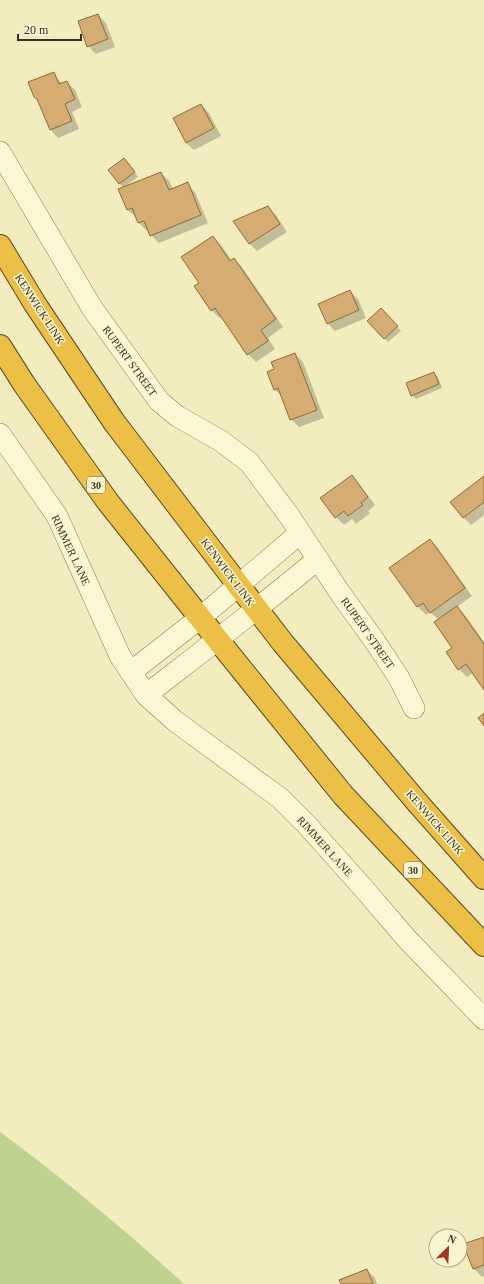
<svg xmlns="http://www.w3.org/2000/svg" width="484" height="1284" font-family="'Times New Roman',serif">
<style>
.green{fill:#bfd292}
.shadow{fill:#0003}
.building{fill:#d5ac71;stroke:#8f6a38}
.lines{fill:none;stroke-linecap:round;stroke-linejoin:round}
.minor-casing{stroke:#8e7d55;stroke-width:22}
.highway-casing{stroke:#5b492a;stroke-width:24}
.minor{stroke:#fcf7d3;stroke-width:21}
.highway{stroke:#ecc046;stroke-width:22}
.labels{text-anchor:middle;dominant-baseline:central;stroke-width:3;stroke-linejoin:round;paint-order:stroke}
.shield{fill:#f9f4d0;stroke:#746b51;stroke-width:1}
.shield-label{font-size:10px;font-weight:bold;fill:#3b301b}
.street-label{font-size:11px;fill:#3b301b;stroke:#f9f4d0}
</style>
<rect width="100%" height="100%" fill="#f3ecbf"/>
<path class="green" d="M 0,1132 C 64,1179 125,1230 184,1284 L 0,1284 Z"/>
<path class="shadow" d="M 98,15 L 106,23 L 115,47 L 96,54 L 88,46 Z
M 53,73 L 62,84 L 67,82 L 75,90 L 82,107 L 72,112 L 79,129 L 58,138 L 51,130 L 39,101 L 34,97 Z
M 201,105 L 209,113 L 221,136 L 194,150 L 186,143 Z
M 128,163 L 138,177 L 124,187 L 161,173 L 169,181 L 173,189 L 187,184 L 195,192 L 208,223 L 159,243 L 151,235 L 148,230 L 146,230 L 138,222 L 136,217 L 128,210 L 124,188 L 119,183 Z
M 268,207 L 276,215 L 287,232 L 257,251 L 249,243 Z
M 213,237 L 221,245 L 232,261 L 234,259 L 242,267 L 283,327 L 268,338 L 275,349 L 256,362 L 248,354 L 222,316 L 219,318 L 212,310 L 201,283 Z
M 350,291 L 358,299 L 366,318 L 335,331 L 327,323 Z
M 385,313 L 401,331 L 388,342 L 384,338 Z
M 295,354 L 303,362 L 324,418 L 299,427 L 291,419 L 283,397 L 275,390 L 275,370 Z
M 434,373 L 438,377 L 442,388 L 416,399 L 412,395 Z
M 352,476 L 359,484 L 375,505 L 368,511 L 370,513 L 356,524 L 352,519 L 344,525 L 336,517 Z
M 484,477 L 484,515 L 471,525 L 463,517 Z
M 430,540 L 438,548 L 472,596 L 457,607 L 465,615 L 484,642 L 484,688 L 473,673 L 467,677 L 459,669 L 453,648 L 439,620 L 430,612 L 426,615 L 418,607 L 390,569 Z
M 484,1238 L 484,1276 L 482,1277 L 474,1269 L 465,1245 Z
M 367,1270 L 375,1278 L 377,1284 L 342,1284 Z"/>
<path class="building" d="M 98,14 L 108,39 L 87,47 L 78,21 Z
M 54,72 L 59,84 L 67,81 L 75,99 L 65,104 L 72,121 L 50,130 L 37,99 L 34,97 L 28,82 Z
M 201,104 L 214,128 L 186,143 L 173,118 Z
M 124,158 L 135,172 L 119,184 L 108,170 Z
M 161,172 L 169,190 L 188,182 L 201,215 L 150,236 L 144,221 L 138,223 L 132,208 L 127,210 L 118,189 Z
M 268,206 L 280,224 L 249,244 L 233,221 Z
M 213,236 L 230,261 L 234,258 L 276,319 L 261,330 L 268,341 L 247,355 L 215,308 L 211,311 L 194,286 L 199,283 L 181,257 Z
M 350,290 L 359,310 L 327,324 L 318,304 Z
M 381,308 L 398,326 L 384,339 L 367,321 Z
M 295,353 L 317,410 L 290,420 L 278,388 L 274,390 L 267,372 L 274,369 L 271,362 Z
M 434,372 L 439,384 L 411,396 L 406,383 Z
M 352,475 L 368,497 L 361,503 L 363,505 L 348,516 L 344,511 L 335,518 L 320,498 Z
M 484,476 L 484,502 L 463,518 L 450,502 Z
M 430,539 L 465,588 L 430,613 L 423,603 L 417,607 L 389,568 Z
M 457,606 L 484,644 L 484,690 L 466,664 L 458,670 L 446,652 L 452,648 L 434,622 Z
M 484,713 L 484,726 L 478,718 Z
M 484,1237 L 484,1265 L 473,1269 L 463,1244 Z
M 367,1269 L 373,1284 L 341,1284 L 339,1280 Z"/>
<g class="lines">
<g class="minor-casing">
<path id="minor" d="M 0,152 L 92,308 L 159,401 L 177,416 L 221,441 L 249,462 L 290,517 L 340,593 L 376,643 L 399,678 L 414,708
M 0,434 L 57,516 L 120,656 L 146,695 L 175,721 L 280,798 L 307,825 L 365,890 L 406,938 L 484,1019
M 131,672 L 200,618 L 300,533
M 146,695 C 204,650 262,606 318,559"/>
</g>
<g class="highway-casing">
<path id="highway" d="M 0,246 L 35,304 L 114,422 L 239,586 L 283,643 L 416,801 L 484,878
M 0,346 L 24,384 L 108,502 L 217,639 L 343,795 L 484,945"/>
</g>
<use href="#minor" class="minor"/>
<use href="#highway" class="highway"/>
</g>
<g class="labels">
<g class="shield">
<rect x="87" y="477" width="18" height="16" rx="3"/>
<rect x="404" y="862" width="18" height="16" rx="3"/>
</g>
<g class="shield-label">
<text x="96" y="485">30</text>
<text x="413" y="870">30</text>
</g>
<g class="street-label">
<text transform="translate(40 309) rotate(57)">KENWICK LINK</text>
<text transform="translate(130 361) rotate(54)">RUPERT STREET</text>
<text transform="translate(71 550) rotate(65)">RIMMER LANE</text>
<text transform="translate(228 572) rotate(53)">KENWICK LINK</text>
<text transform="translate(368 633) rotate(55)">RUPERT STREET</text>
<text transform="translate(435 822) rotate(49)">KENWICK LINK</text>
<text transform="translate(325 846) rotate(48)">RIMMER LANE</text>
</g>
</g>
<g transform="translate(448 1248) rotate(24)"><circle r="19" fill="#f9f4d0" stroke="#ada688"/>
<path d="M0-3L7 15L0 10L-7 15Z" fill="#a3351e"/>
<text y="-6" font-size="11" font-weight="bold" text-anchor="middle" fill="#3b301b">N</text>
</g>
<path d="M18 34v6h63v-6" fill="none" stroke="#3b301b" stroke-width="2"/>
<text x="24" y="34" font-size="12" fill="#3b301b" stroke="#f9f4d0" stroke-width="3" paint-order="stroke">20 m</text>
</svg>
